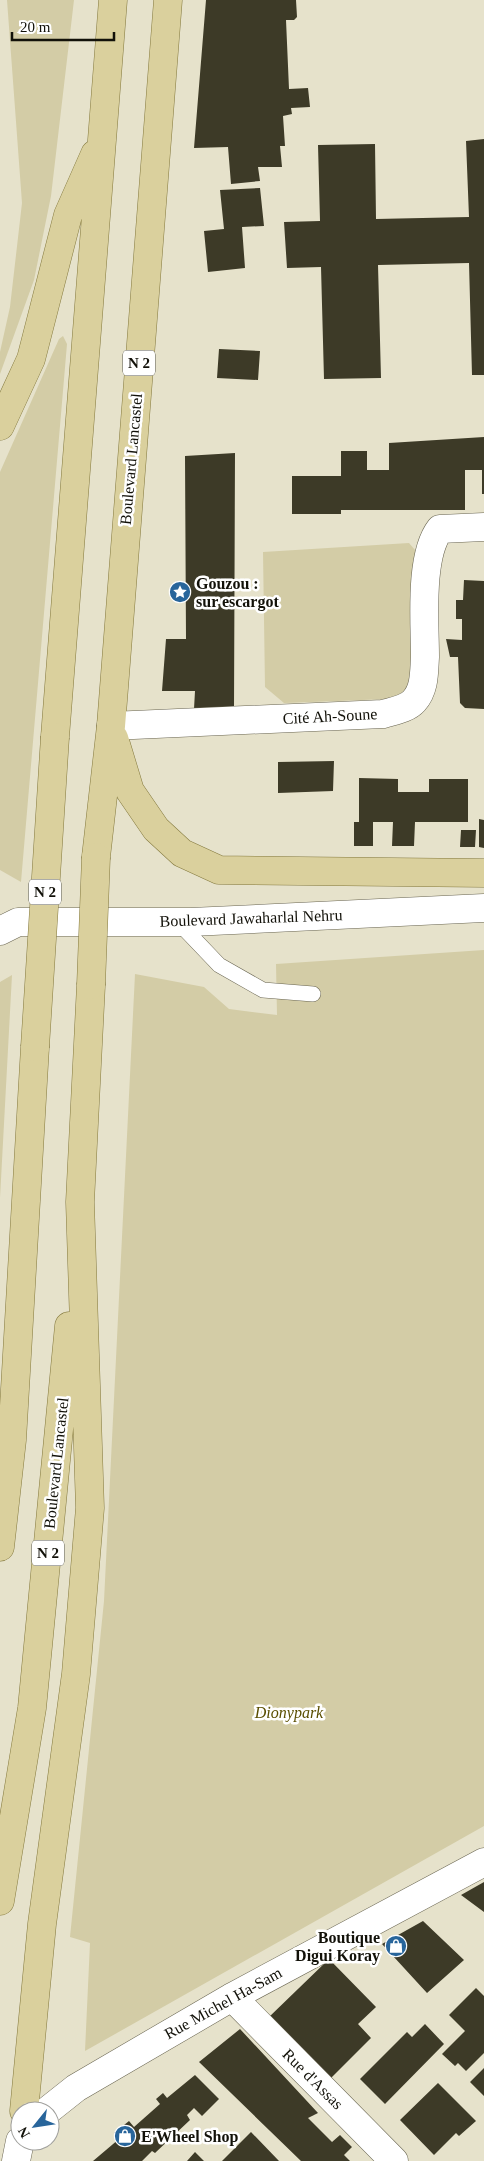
<svg xmlns="http://www.w3.org/2000/svg" width="484" height="2161" font-family="'Times New Roman',serif">
<style>
.green{fill:#d3cca6}
.building{fill:#3d3a27}
.lines{fill:none;stroke-linecap:round;stroke-linejoin:round}
.lane-casing{stroke:#696551;stroke-width:16}
.street-casing{stroke:#696551;stroke-width:29}
.secondary-casing{stroke:#696551;stroke-width:29}
.primary-casing{stroke:#84793e;stroke-width:29}
.lane{stroke:#fff;stroke-width:15}
.street{stroke:#fff;stroke-width:28}
.secondary{stroke:#fff;stroke-width:28}
.primary{stroke:#dad09d;stroke-width:28}
.primary-bridge-casing{stroke:#84793e;stroke-width:29;stroke-linecap:butt}
.primary-bridge{stroke:#dad09d;stroke-width:28}
.labels{text-anchor:middle;dominant-baseline:central;stroke-width:5;stroke-linejoin:round;paint-order:stroke}
.shield{fill:#fff;stroke:#595853;stroke-width:1}
.shield-label{font-size:15px;font-weight:bold;fill:#121109}
.street-label{font-size:16px;fill:#121109;stroke:#fff}
.poi-label{font-size:16px;font-weight:bold;fill:#121109;stroke:#fff;text-anchor:start}
.park-label{font-size:16px;font-style:italic;fill:#5a4e00;stroke:#fff}
</style>
<rect width="100%" height="100%" fill="#e6e2cb"/>
<path class="green" d="M 7,0 L 74,0 L 51,196 L 34,280 L 0,374 L 0,352 L 10,307 L 22,203 Z
M 63,336 L 67,344 L 21,882 L 0,870 L 0,472 L 59,339 Z
M 409,543 L 415,550 L 418,561 L 411,585 L 410,606 L 415,667 L 412,678 L 406,689 L 399,695 L 389,699 L 284,703 L 265,687 L 263,552 Z
M 484,950 L 484,1826 L 85,2051 L 90,1943 L 70,1937 L 104,1601 L 135,974 L 204,987 L 229,1009 L 277,1015 L 276,964 Z
M 12,975 L 0,1198 L 0,982 Z"/>
<path class="building" d="M 206,0 L 296,0 L 297,17 L 294,20 L 286,20 L 289,89 L 308,88 L 310,107 L 291,108 L 292,114 L 283,116 L 285,146 L 280,146 L 282,167 L 258,167 L 260,181 L 231,184 L 228,147 L 194,148 Z
M 484,139 L 484,375 L 472,375 L 469,263 L 378,265 L 381,378 L 324,379 L 321,267 L 287,268 L 284,222 L 320,221 L 318,145 L 375,144 L 376,219 L 469,217 L 466,141 Z
M 260,188 L 264,226 L 242,227 L 245,268 L 208,272 L 204,231 L 224,229 L 220,190 Z
M 219,349 L 260,351 L 258,380 L 217,378 Z
M 484,437 L 484,494 L 482,494 L 482,470 L 465,470 L 465,510 L 341,510 L 341,514 L 292,514 L 292,476 L 341,476 L 341,451 L 367,451 L 367,470 L 389,470 L 389,443 Z
M 235,453 L 234,710 L 194,709 L 195,691 L 162,691 L 166,639 L 186,639 L 185,456 Z
M 464,580 L 484,581 L 484,709 L 465,708 L 460,703 L 458,657 L 450,657 L 446,639 L 462,640 L 462,619 L 456,619 L 456,600 L 463,600 Z
M 334,761 L 333,791 L 278,793 L 278,762 Z
M 359,778 L 398,779 L 398,792 L 429,792 L 429,779 L 468,779 L 468,822 L 415,822 L 414,846 L 392,846 L 393,822 L 373,822 L 373,846 L 354,846 L 354,822 L 359,822 Z
M 479,819 L 484,820 L 484,848 L 479,847 Z
M 461,830 L 476,830 L 475,847 L 460,847 Z
M 484,1882 L 484,1912 L 461,1895 Z
M 423,1921 L 464,1960 L 427,1993 L 382,1944 Z
M 329,1959 L 376,2007 L 358,2024 L 371,2038 L 328,2081 L 268,2018 Z
M 476,1988 L 484,1996 L 484,2053 L 466,2071 L 458,2063 L 455,2066 L 442,2054 L 465,2031 L 449,2015 Z
M 425,2024 L 444,2044 L 385,2104 L 360,2079 L 407,2032 L 412,2037 Z
M 240,2029 L 318,2113 L 308,2118 L 332,2142 L 340,2135 L 352,2147 L 344,2155 L 350,2161 L 301,2161 L 199,2062 Z
M 484,2068 L 484,2096 L 470,2082 Z
M 195,2075 L 219,2099 L 202,2116 L 194,2108 L 187,2115 L 190,2120 L 155,2153 L 152,2151 L 142,2161 L 93,2161 L 119,2139 L 114,2133 L 129,2121 L 134,2127 L 160,2104 L 156,2099 L 163,2093 L 167,2098 Z
M 438,2083 L 476,2121 L 459,2136 L 456,2133 L 434,2155 L 400,2120 Z
M 251,2132 L 279,2161 L 222,2161 Z
M 195,2152 L 204,2161 L 187,2161 Z"/>
<g class="lines">
<g class="lane-casing">
<path id="lane" d="M 178,922 L 219,965 L 263,990 L 313,994"/>
</g>
<g class="street-casing">
<path id="street" d="M 111,726 L 383,714 C 393,711 407,709 414,701 C 425,689 424,672 425,657 C 425,623 419,556 440,529 L 484,527
M 232,1997 L 394,2161
M 47,2111 L 76,2088 L 232,1997 L 484,1862"/>
</g>
<g class="secondary-casing">
<path id="secondary" d="M 0,931 L 18,922 L 191,922 L 484,908
M 16,2161 L 20,2141"/>
</g>
<g class="primary-casing">
<path id="primary" d="M 0,426 L 31,359 L 68,215 L 95,154
M 55,737 L 113,0
M 114,738 L 130,791 L 156,829 L 182,853 L 219,870 L 484,873
M 96,857 L 111,726 L 168,0
M 0,1547 L 12,1440 L 35,1047
M 0,1901 L 32,1708 L 69,1326
M 24,2111 L 42,1924 L 76,1674 L 90,1508 L 80,1202 L 91,985"/>
</g>
<use href="#lane" class="lane"/>
<use href="#street" class="street"/>
<use href="#secondary" class="secondary"/>
<use href="#primary" class="primary"/>
<g class="primary-bridge-casing">
<path id="primary-bridge" d="M 91,985 L 96,857
M 35,1047 L 55,737"/>
</g>
<use href="#primary-bridge" class="primary-bridge"/>
</g>
<defs>
<g id="sight-disc" transform="scale(1.125)"><circle r="9.5" fill="#28659b" stroke="#fff"/><path d="M0-6L1.8-2.2L6-1.7L2.9 1.2L3.7 5.4L0 3.3L-3.7 5.4L-2.9 1.2L-6-1.7L-1.8-2.2Z" fill="#fff"/></g>
<g id="shop-disc" transform="scale(1.125)"><circle r="9.5" fill="#28659b" stroke="#fff"/><path d="M-5-2.5h2.3a2.7 3.5 0 0 1 5.4 0H5L5.5 6h-11ZM-1.5-2.5h3a1.5 2.3 0 0 0-3 0Z" fill="#fff"/></g>
</defs>
<g fill-rule="evenodd">
<use href="#sight-disc" x="180" y="592"/>
<use href="#shop-disc" x="396" y="1946"/>
<use href="#shop-disc" x="125" y="2136"/>
</g>
<g class="labels">
<g class="shield">
<rect x="123" y="350.5" width="32" height="25" rx="4"/>
<rect x="29" y="879.5" width="32" height="25" rx="4"/>
<rect x="32" y="1540.5" width="32" height="25" rx="4"/>
</g>
<g class="shield-label">
<text x="139" y="363">N 2</text>
<text x="45" y="892">N 2</text>
<text x="48" y="1553">N 2</text>
</g>
<g class="street-label">
<text transform="translate(131 459) rotate(-85)">Boulevard Lancastel</text>
<text transform="translate(330 716) rotate(-3)">Cité Ah-Soune</text>
<text transform="translate(251 918) rotate(-2)">Boulevard Jawaharlal Nehru</text>
<text transform="translate(56 1463) rotate(-84)">Boulevard Lancastel</text>
<text transform="translate(223 2003) rotate(-29)">Rue Michel Ha-Sam</text>
<text transform="translate(313 2079) rotate(45)">Rue d'Assas</text>
</g>
<g class="poi-label">
<text x="196" y="583">Gouzou :<tspan x="196" dy="18">sur escargot</tspan></text>
<text x="380" y="1937" text-anchor="end">Boutique<tspan x="380" dy="18">Digui Koray</tspan></text>
<text x="141" y="2136">E'Wheel Shop</text>
</g>
<g class="park-label">
<text x="289" y="1712">Dionypark</text>
</g>
</g>
<g transform="translate(35 2126) rotate(240)"><circle r="24" fill="#ffffff" stroke="#a0a09d"/>
<path d="M0-4L9 19L0 12L-9 19Z" fill="#28659b"/>
<text y="-8" font-size="14" font-weight="bold" text-anchor="middle" fill="#121109">N</text>
</g>
<path d="M12 32v8h102v-8" fill="none" stroke="#121109" stroke-width="2.5"/>
<text x="20" y="32" font-size="15" fill="#121109" stroke="#ffffff" stroke-width="4" paint-order="stroke">20 m</text>
</svg>
